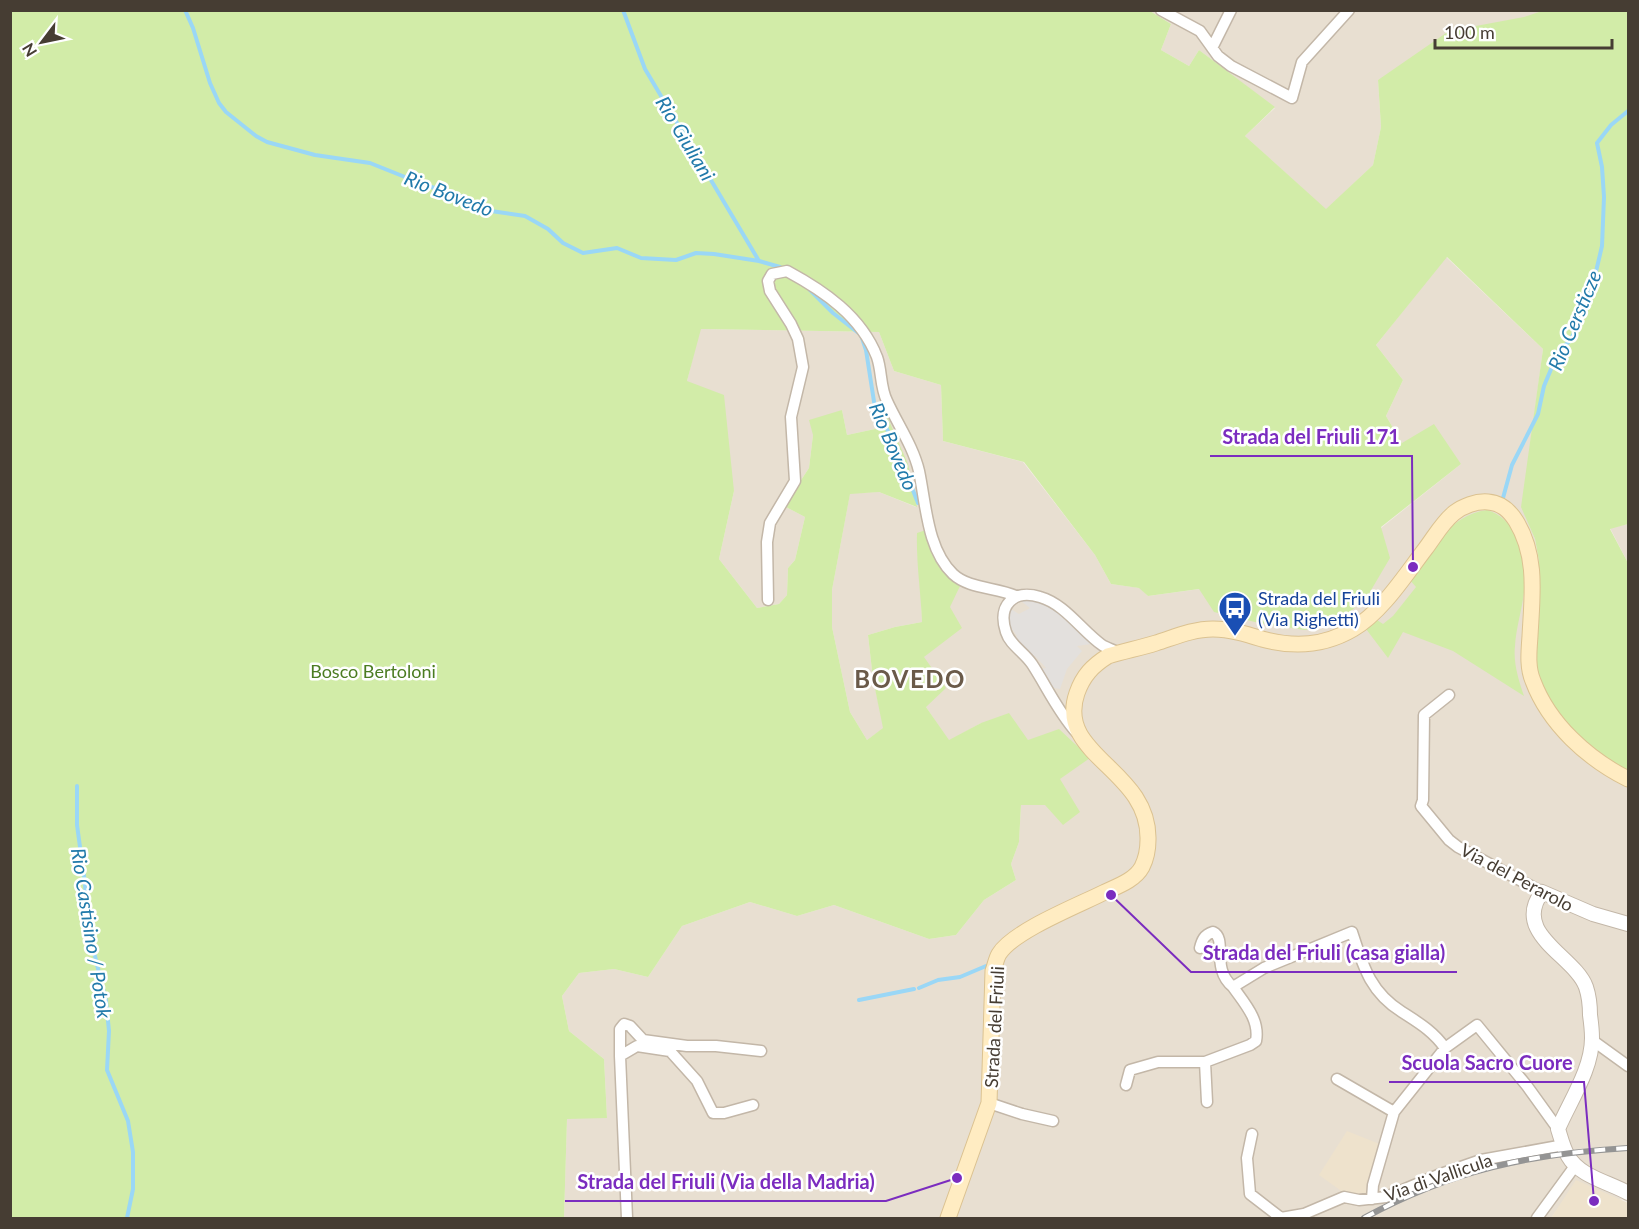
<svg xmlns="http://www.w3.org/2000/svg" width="1639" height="1229" font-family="Lato,sans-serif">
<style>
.residential{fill:#e8dfd1}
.education{fill:#eee2cc}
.green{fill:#d2eca8}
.parking{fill:#e3e0dd}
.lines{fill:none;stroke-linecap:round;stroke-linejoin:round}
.stream{stroke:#9ad7f6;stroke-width:4}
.minor-casing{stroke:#c3b7a8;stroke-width:13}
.tertiary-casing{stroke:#c3b7a8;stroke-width:16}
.secondary-casing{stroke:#dbc291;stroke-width:17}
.minor{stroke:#fff;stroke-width:10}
.tertiary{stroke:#fff;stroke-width:14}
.secondary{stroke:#ffecc2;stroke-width:15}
.rail-casing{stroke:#949494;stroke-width:6}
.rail{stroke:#fff;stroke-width:4;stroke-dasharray:11;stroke-linecap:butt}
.labels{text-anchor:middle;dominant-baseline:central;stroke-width:5;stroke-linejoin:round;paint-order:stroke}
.transit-label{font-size:18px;fill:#164399;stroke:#fff;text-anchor:start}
.park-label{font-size:18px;fill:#4b7c21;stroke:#fff}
.street-label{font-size:18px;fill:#463d33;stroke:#fff}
.water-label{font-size:20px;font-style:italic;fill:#217aaa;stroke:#fff}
.district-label{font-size:24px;font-weight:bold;letter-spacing:1.5px;fill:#6a5a49;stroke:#fff}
.leader{fill:none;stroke:#7b2cbf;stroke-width:2}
.callout-dot{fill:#7b2cbf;stroke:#fff;stroke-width:2}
.callout-label{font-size:20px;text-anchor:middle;font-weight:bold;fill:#7b2cbf;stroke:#fff;stroke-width:5;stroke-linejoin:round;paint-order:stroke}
</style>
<rect width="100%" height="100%" fill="#f3ede4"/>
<path class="residential" d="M 1150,11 L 1542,11 L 1378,80 L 1381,127 L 1373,165 L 1326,210 L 1245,136 L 1275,108 L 1199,50 L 1189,66 L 1161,50 L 1171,24 Z
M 1446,257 L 1543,349 L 1522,507 L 1535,539 L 1539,561 L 1537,593 L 1551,703 L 1576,734 L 1628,773 L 1628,1203 L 1624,1199 L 1559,1207 L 1551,1218 L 564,1218 L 567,1118 L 607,1117 L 604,1059 L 569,1031 L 562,996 L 579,973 L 614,969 L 648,977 L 682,926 L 750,902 L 797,916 L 834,905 L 929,939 L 956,935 L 984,900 L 1016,880 L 1011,864 L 1019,842 L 1021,805 L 1045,805 L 1028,740 L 981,723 L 949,741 L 926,707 L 924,657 L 950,607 L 942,567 L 918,534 L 917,549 L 921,588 L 922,622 L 895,627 L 868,635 L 873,679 L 884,728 L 867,740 L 850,712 L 832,627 L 832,590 L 850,493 L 879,492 L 916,507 L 881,401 L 875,429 L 847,435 L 842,410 L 813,435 L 809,468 L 784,506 L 805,517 L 795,560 L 788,568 L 787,595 L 779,604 L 757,608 L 719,559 L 734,491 L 687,381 L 700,329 L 879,332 L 894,371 L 941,385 L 943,441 L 1023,462 L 1095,555 L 1111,584 L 1140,588 L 1148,596 L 1200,589 L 1381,528 L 1461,464 L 1402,443 L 1386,416 L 1403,380 L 1376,345 Z
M 1628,524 L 1628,563 L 1610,528 Z"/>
<path class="education" d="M 1347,1131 L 1382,1145 L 1368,1194 L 1347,1195 L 1319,1175 Z
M 1576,1180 L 1628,1203 L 1628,1218 L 1551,1218 Z"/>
<path class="green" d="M 10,11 L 1150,11 L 1171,24 L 1161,50 L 1189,66 L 1199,50 L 1275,107 L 1245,136 L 1326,209 L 1373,165 L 1381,127 L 1378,80 L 1449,31 L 1524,17 L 1542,11 L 1628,11 L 1628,524 L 1610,529 L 1628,563 L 1628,773 L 1615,767 L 1576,734 L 1551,703 L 1542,687 L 1534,661 L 1539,561 L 1535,539 L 1521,507 L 1543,349 L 1447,257 L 1376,345 L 1403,380 L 1386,416 L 1402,443 L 1434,424 L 1461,464 L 1381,527 L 1390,558 L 1367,597 L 1337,623 L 1305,630 L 1259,623 L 1214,612 L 1199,589 L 1148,596 L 1139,588 L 1111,584 L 1095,555 L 1024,462 L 943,441 L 941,385 L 894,371 L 879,332 L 701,329 L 687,381 L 724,395 L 734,491 L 719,559 L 757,608 L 779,604 L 787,595 L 788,568 L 795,560 L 805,517 L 784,506 L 809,468 L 813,435 L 809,420 L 842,410 L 847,435 L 875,429 L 880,400 L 908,464 L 917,507 L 879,492 L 850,494 L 832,590 L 832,627 L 850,712 L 867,740 L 883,728 L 873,679 L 868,635 L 895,627 L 922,622 C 921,593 916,563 917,533 L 926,530 L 942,567 L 960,586 L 950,607 L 962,628 L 924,657 L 946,688 L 926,707 L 949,740 L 981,723 L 1009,713 L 1028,740 L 1059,729 L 1090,758 L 1060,779 L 1080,812 L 1063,825 L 1045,805 L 1021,805 L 1019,842 L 1011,864 L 1016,880 L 984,900 L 956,935 L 929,939 L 834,905 L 797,916 L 750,902 L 682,926 L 648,977 L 614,969 L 579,973 L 562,996 L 569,1031 L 604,1059 L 607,1118 L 567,1119 L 564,1218 L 11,1218 Z
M 1487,510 C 1519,519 1528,562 1524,592 C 1522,610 1516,628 1515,646 C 1513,663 1519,681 1524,696 L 1453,651 L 1403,632 L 1388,658 L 1366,629 L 1377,620 L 1383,624 L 1393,616 L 1416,587 L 1409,579 C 1431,551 1449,515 1487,510 Z"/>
<path class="parking" d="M 1035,600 L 1050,606 L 1090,638 L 1091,644 L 1077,646 L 1082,651 L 1067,669 L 1060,689 L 1049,687 L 1050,680 L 1045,680 L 1039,669 L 1046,668 L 1035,656 L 1030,655 L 1015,638 L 1017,636 L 1007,622 L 1011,609 L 1019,614 L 1030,608 L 1021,601 Z"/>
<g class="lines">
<path class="stream" d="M 185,10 L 193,28 L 210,83 L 219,103 L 226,112 L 256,136 L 267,142 L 315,155 L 370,163 L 425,185 L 466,198 L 491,211 L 525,216 L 548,229 L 563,243 L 583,253 L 617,248 L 641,258 L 676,260 L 696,253 L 714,254 L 759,261 L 780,267
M 623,10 L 645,69 L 759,261
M 810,290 L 833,313 L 861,335 L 866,350 L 875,408 L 893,440 L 918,503
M 1503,498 L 1512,465 L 1538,414 L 1544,386 L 1559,350 L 1570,341 L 1583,314 L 1594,280 L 1602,246 L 1604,197 L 1602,167 L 1597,143 L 1611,125 L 1628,111
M 77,786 L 77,825 L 84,876 L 90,936 L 106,1001 L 109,1031 L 107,1070 L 128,1121 L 133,1152 L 133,1189 L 127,1218
M 919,988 L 938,980 L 960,977 L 986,966
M 859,1000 L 914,989"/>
<g class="minor-casing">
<path id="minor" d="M 1161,10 L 1200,31 L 1218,56 L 1231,66 L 1292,98 L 1302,62 L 1349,10
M 1212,48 L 1231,10
M 768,600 L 767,542 L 770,523 L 795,481 L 791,417 L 803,367 L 798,339 L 791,324 L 770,291 L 768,281 L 772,274 L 787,271 C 824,291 861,316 877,357 C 882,371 880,387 887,401 C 898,425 913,446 919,471 C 926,504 927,549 953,574 C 969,589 996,587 1016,596
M 1449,695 L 1424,715 L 1423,800 L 1421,806 L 1449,840 L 1458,847 L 1542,892
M 1077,733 C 1058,712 1047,687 1032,664 C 1024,652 1010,645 1006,632 C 997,605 1014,589 1040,597 C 1065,604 1082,631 1102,645 C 1107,648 1114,650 1119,653
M 1200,948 C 1202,940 1204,935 1213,932 C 1228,939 1210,968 1233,987
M 1592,1040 L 1628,1066
M 620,1056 L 620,1029 L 624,1024 L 630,1026 L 643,1040 L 687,1046 L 716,1046 L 761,1051
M 1205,1062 L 1207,1102
M 1337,1079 L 1394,1112
M 1126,1085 L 1130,1070 L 1158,1062 L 1205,1062 L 1250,1045 L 1256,1041 C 1260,1020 1245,1004 1233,987 L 1264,968 L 1352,932 C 1363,966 1370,992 1402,1012 C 1419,1023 1433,1031 1445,1048 L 1477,1025 L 1527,1086 L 1558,1129
M 989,1103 L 1022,1114 L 1053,1121
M 1252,1134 L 1247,1158 L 1250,1194 L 1281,1218
M 1372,1199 L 1373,1185 L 1394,1112 L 1445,1048
M 627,1218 L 620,1056 L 637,1046 L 670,1051 L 697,1081 L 713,1113 L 724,1113 L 753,1105
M 1281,1218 L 1304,1214 L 1344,1197 L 1359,1200 L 1386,1197 L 1438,1175 L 1481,1160 L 1564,1145
M 1537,1218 L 1575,1166"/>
</g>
<g class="tertiary-casing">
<path id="tertiary" d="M 1628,924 L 1593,914 L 1542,892 C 1511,934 1575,956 1586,987 C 1589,996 1590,1006 1590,1015 C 1591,1022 1592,1030 1592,1038 C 1592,1069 1570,1101 1558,1129 C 1561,1138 1563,1148 1568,1156 C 1580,1177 1609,1182 1628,1193"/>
</g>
<g class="secondary-casing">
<path id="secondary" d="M 948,1218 L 989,1103 L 993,971 C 995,966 996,959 999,954 C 1013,931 1079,905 1105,892 C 1118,886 1135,880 1142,867 C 1146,859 1148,849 1148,840 C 1150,769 1055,756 1077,693 C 1083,676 1092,666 1108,656 C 1124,651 1140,648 1156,643 C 1175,637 1193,629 1213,629 C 1230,629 1246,634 1262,639 C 1295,648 1324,646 1353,629 C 1382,612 1406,574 1426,548 C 1435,536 1442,523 1454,513 C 1463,506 1476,501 1488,502 C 1501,503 1509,510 1516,521 C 1538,557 1532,596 1530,636 C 1529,651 1527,667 1533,681 C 1549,724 1588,759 1628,779"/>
</g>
<use href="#minor" class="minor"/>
<use href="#tertiary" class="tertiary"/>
<use href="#secondary" class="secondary"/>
<g class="rail-casing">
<path id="rail" d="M 1364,1218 C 1452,1170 1529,1154 1628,1148"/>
</g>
<use href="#rail" class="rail"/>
</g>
<defs>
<g id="bus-pin" transform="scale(1.725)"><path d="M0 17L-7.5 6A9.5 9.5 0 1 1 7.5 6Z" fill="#1a4fb4" stroke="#fff"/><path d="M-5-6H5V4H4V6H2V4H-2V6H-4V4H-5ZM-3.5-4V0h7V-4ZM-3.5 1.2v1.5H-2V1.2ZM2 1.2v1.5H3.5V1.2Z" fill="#fff"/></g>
</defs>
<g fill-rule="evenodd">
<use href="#bus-pin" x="1235" y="608"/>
</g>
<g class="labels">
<g class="transit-label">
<text x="1258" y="598">Strada del Friuli<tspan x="1258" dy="21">(Via Righetti)</tspan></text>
</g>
<g class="park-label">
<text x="373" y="671">Bosco Bertoloni</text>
</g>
<g class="street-label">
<text transform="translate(1517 877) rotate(28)">Via del Perarolo</text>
<text transform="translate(994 1027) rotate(-87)">Strada del Friuli</text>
<text transform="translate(1438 1177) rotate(-19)">Via di Vallicula</text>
</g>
<g class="water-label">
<text transform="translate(686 138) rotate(59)">Rio Giuliani</text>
<text transform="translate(449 193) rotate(21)">Rio Bovedo</text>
<text transform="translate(1574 320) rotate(-67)">Rio Cersticze</text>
<text transform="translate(894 446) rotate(67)">Rio Bovedo</text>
<text transform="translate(92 933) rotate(81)">Rio Castisino / Potok</text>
</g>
<g class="district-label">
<text x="910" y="678">BOVEDO</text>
</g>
</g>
<path class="leader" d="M1413 567L1412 456H1210M1111 895L1191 972H1457M1594 1201L1584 1082H1389M957 1178L886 1201H565"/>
<g class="callout-dot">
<circle cx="1413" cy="567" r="6"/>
<circle cx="1111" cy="895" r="6"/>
<circle cx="1594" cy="1201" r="6"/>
<circle cx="957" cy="1178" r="6"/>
</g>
<g class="callout-label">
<text x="1311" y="444">Strada del Friuli 171</text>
<text x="1324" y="960">Strada del Friuli (casa gialla)</text>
<text x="1487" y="1070">Scuola Sacro Cuore</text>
<text x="726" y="1189">Strada del Friuli (Via della Madria)</text>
</g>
<rect width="1639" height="1229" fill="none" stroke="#463d33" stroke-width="24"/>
<g transform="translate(42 42) rotate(238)" stroke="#ffffff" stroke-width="4.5" paint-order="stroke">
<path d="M0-4.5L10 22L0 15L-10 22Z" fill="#463d33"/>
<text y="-9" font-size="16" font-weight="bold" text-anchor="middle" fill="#463d33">N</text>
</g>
<path d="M1435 39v9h177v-9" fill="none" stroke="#463d33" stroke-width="3"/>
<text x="1444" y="39" font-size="18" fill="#463d33" stroke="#ffffff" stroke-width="4.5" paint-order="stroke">100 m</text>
</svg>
